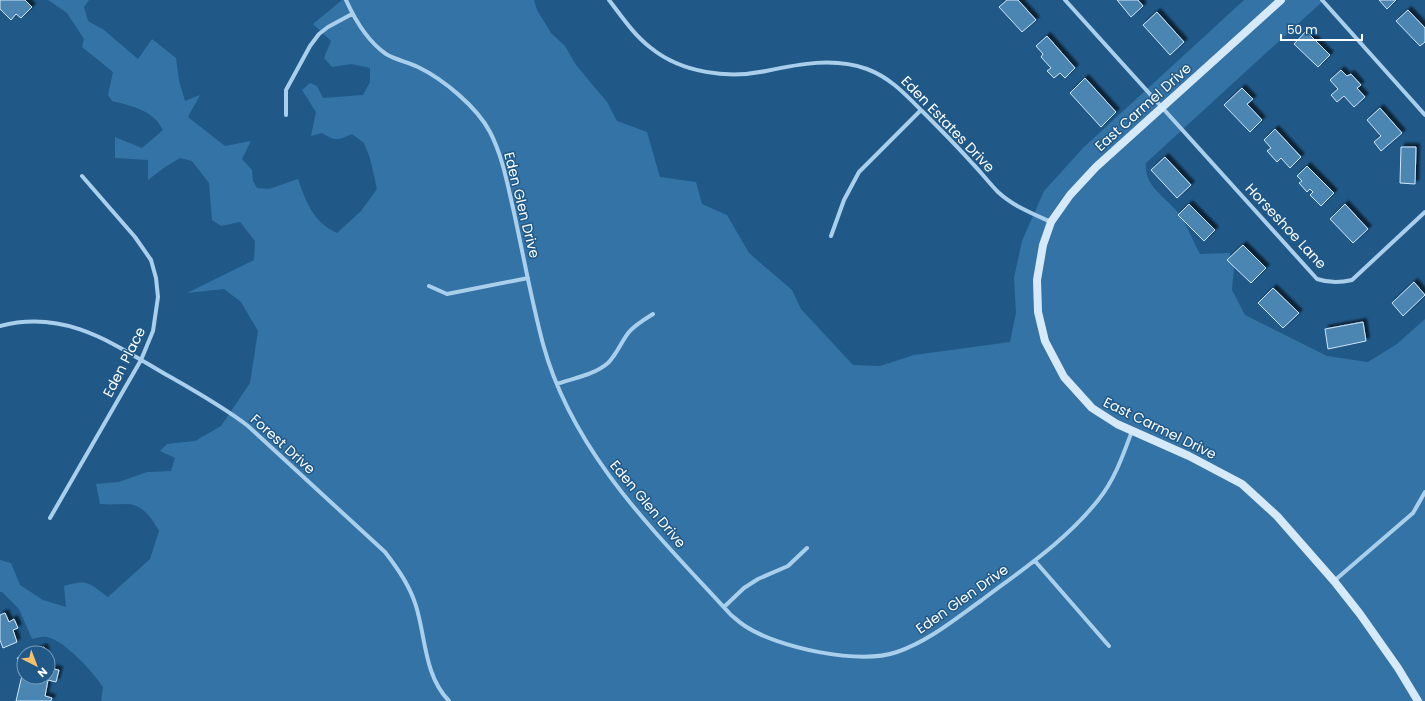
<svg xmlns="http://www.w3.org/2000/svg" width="1425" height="701" font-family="Poppins,sans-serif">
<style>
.green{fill:#3373a6}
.building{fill:#4c85b2;stroke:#cfe6f8;filter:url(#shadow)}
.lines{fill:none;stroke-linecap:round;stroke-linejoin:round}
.street{stroke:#aacfeb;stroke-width:4}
.secondary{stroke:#d6e9f8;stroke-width:8}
.labels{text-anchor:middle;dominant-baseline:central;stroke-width:3;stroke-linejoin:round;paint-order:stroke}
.street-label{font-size:14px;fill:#fff;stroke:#205988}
</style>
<defs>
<filter id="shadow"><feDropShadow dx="3.5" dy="-3.5" stdDeviation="1" flood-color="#0009"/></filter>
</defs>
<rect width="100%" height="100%" fill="#205988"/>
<path class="green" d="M 48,0 L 89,0 L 84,7 L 88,21 L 104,30 L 138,59 L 152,39 L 176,58 L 179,81 L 185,101 L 200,95 L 188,117 L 225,146 L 251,141 L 242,159 L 252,170 L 253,181 L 257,188 L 269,189 L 298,179 C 306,202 313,222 337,233 L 361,211 L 377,189 L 370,158 L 364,143 L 352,134 C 338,140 336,142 322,133 L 311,136 L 316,112 L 302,90 L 310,83 L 317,86 L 323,98 L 363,95 L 370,82 L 370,68 L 351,64 L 332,67 L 324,58 L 331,41 L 313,24 L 342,0 L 534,0 L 537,10 L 551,33 L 565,46 L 576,65 L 607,102 L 617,121 L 647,132 L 660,177 L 696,182 L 702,204 L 727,215 L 749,253 L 792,290 L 801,309 L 853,365 L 880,366 L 914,355 L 1010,342 L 1016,313 L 1014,278 L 1022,241 L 1044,191 L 1084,147 L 1244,0 L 1324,0 L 1146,163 C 1143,188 1170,199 1182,218 C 1189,230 1194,243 1200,254 L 1230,253 L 1234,266 L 1232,290 L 1245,315 L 1327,356 L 1368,362 L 1397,344 L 1425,319 L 1425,701 L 101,701 L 103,687 C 94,673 64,640 47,637 C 43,636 36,638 32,639 L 19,609 L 2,592 L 0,592 L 0,560 L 11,563 L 20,585 L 43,600 L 66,607 L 64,586 C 88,578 90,584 108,597 L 150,559 L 159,531 C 153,520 143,505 129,504 C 119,504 110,505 100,504 L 96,484 L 119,482 L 147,472 L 171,471 L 175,458 L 160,451 L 167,444 L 195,441 L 221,426 L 250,383 L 258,331 L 241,302 L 224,289 L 187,293 L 254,260 L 255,241 L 240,222 L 221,226 L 212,220 L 209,183 L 192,161 L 180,158 L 165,167 L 148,180 L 148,160 L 115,158 L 115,137 L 142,148 L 163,130 C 153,110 132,106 112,101 L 108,95 L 113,72 L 82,47 L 84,39 L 67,13 Z"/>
<path class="building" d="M 0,0 L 25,0 L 32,7 L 21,18 L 16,14 L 11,20 L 0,9 Z
M 1007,0 L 1018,0 L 1036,20 L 1022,32 L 999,7 Z
M 1117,0 L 1138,0 L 1143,6 L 1131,17 Z
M 1379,0 L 1396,0 L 1387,9 Z
M 1408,10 L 1425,28 L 1425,42 L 1420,46 L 1396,21 Z
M 1157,12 L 1184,42 L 1170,55 L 1143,25 Z
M 1306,31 L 1330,55 L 1318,67 L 1294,44 Z
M 1047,36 L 1075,68 L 1065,78 L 1060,73 L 1054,78 L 1047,71 L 1051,68 L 1041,57 L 1043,54 L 1036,46 Z
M 1341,70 L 1347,76 L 1351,74 L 1361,85 L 1357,88 L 1365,97 L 1354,107 L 1344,96 L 1337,102 L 1331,95 L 1338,89 L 1330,80 Z
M 1085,78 L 1116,112 L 1101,127 L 1070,93 Z
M 1242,88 L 1253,99 L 1247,104 L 1262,120 L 1250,132 L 1224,105 Z
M 1380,108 L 1402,133 L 1381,151 L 1374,142 L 1381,136 L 1367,120 Z
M 1275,129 L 1301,157 L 1290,168 L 1281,158 L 1277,162 L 1267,151 L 1271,148 L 1264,140 Z
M 1401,147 L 1416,147 L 1415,184 L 1400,183 Z
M 1165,157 L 1191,185 L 1177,198 L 1151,170 Z
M 1307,166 L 1334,193 L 1321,206 L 1310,195 L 1313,192 L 1310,189 L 1307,192 L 1299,183 L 1302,181 L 1297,176 Z
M 1189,204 L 1215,230 L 1204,241 L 1178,215 Z
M 1345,204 L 1368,229 L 1353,243 L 1330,219 Z
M 1243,245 L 1266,268 L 1251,283 L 1227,260 Z
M 1414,282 L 1425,295 L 1403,316 L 1392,303 Z
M 1273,288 L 1299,313 L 1283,328 L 1258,303 Z
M 1363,322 L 1366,341 L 1328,349 L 1325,329 Z
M 5,613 L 9,622 L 14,619 L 18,628 L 13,630 L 17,642 L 3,648 L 0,640 L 0,615 Z
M 44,647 L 46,653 L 29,653 Z
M 24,655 L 24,677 L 48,677 L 48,668 L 59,670 L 56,682 L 48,680 L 45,696 L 52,698 L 51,701 L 16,701 L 23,671 L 17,658 Z"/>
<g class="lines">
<path class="street" d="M 346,0 C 355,20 367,41 386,54 C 396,60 408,62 418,67 C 443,79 477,107 490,132 C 502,155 507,182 513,208 C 523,253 531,299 543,344 C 573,454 656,533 731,615 C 735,618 740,623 745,626 C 778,648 859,665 897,652 C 929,641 955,619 982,600 C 1023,569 1067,540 1099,499 C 1115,479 1123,455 1132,431
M 609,0 C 622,17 634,35 651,48 C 682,73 728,79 766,71 C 799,64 834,57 867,69 C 891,78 906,95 924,113 C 940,129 957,146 972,163 C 981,172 989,183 998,192 C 1013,206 1033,214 1051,222
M 1065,0 L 1317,279 C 1329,283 1339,283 1352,280 L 1425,212
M 1322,0 L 1425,115
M 286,115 L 286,90 L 310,46 L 319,34 L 328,27 L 352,14
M 831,236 L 844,200 L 859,172 L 921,110
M 429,286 L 447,294 L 528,278
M 0,326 C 65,309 112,343 165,374 C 193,390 222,406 248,426 L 385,552 C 398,569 410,586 416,606 C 426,638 424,675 449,701
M 557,384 C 574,378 594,375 608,363 C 617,354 621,342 629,332 C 635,325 645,319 653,314
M 50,518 L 141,360 L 153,331 L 158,297 L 156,278 L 151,260 L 135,237 L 82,176
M 1035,561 L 1109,646
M 1334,581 L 1413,513 L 1425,492
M 724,607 L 744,588 L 758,579 L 788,566 L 807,548"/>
<path class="secondary" d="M 1281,0 L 1096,167 L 1070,195 L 1051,222 L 1043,245 L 1037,280 L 1038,312 L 1045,341 L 1064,377 L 1092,408 L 1117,424 L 1189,456 L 1242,484 L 1277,516 L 1334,581 L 1360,614 L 1398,668 L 1418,701"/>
</g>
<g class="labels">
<g class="street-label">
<text transform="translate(1143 107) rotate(-42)">East Carmel Drive</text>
<text transform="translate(948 124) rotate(46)">Eden Estates Drive</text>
<text transform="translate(522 205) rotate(76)">Eden Glen Drive</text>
<text transform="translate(1286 226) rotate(47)">Horseshoe Lane</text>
<text transform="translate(124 362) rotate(-63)">Eden Place</text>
<text transform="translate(1160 428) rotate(26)">East Carmel Drive</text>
<text transform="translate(283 444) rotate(42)">Forest Drive</text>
<text transform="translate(648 504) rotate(50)">Eden Glen Drive</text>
<text transform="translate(962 599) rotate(-35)">Eden Glen Drive</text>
</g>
</g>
<g transform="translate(36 665) rotate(138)"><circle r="19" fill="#205988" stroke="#799bb8"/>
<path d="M0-3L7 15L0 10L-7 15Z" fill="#f8c06b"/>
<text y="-6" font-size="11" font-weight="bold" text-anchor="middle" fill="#ffffff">N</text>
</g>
<path d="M1281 34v6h81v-6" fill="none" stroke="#ffffff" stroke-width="2"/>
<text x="1287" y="34" font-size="12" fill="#ffffff" stroke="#205988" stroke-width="3" paint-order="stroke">50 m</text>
</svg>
